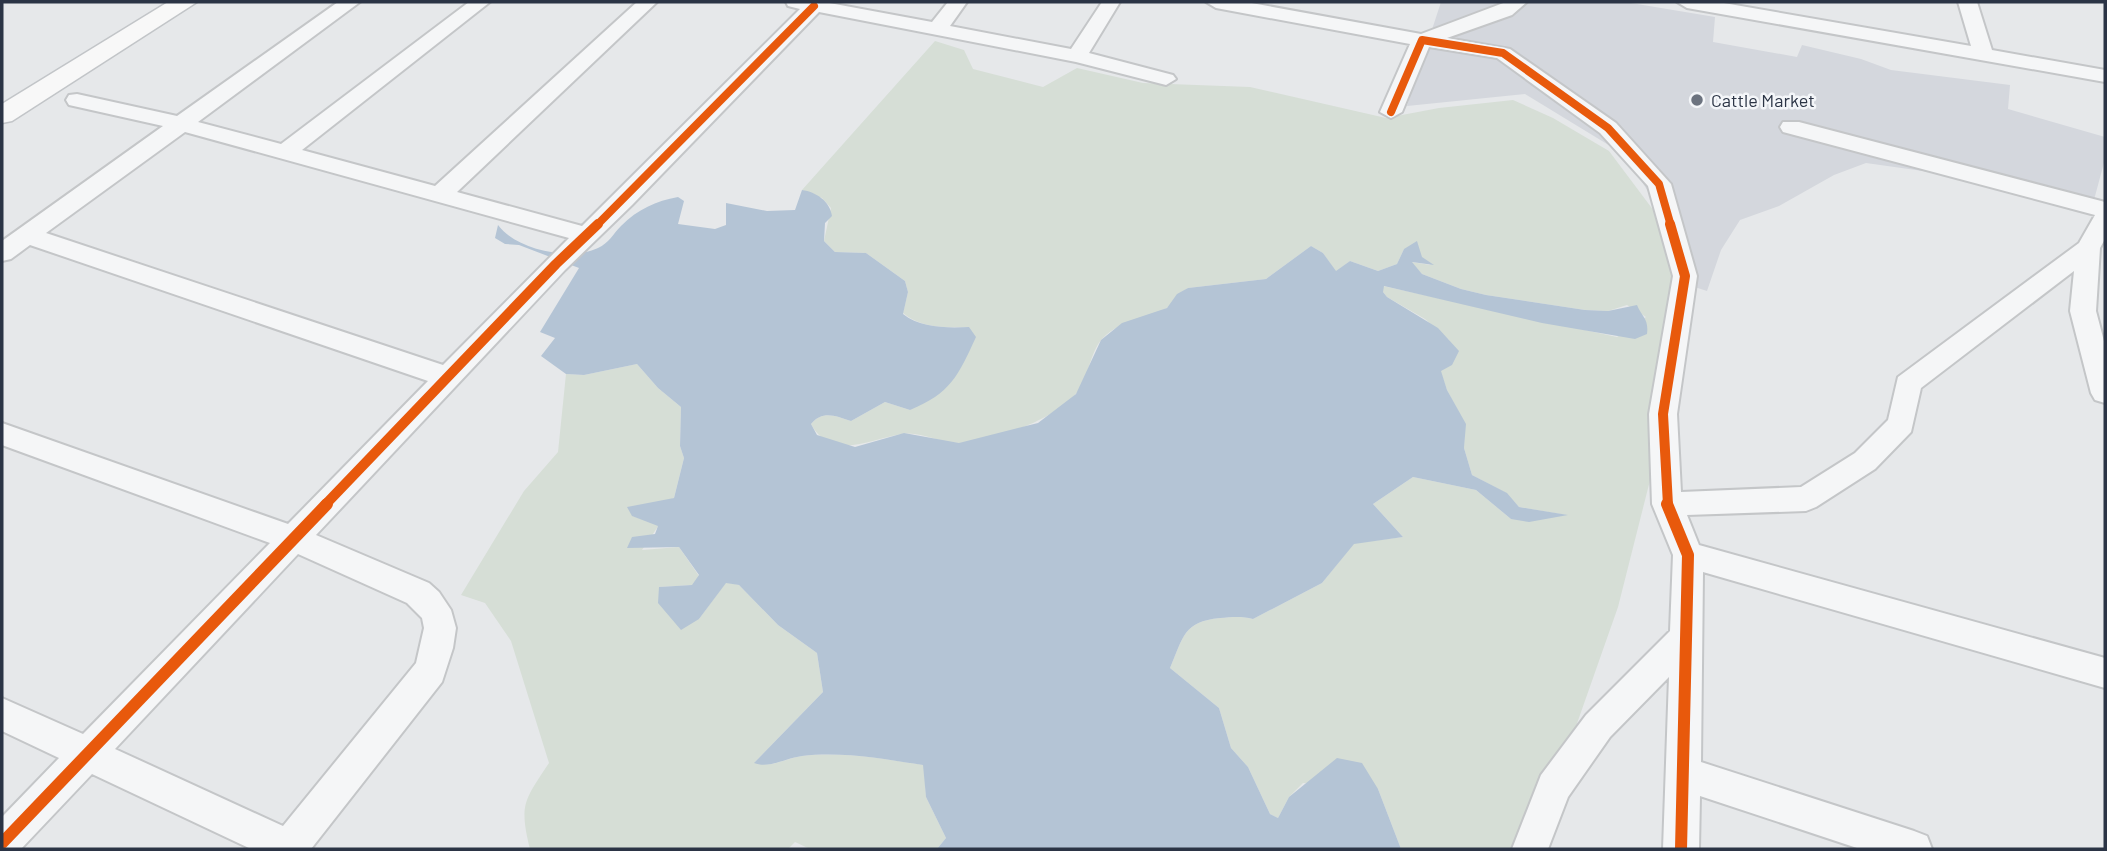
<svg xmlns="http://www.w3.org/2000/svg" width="2107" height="851" font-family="Barlow,sans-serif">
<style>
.built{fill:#d4d7dd}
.green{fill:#d6ded6}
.water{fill:#b4c4d5}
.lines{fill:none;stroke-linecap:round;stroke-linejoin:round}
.minor-casing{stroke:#c4c6c8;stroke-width:4}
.major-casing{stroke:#c2c5c8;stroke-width:3}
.minor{fill:#f5f6f7;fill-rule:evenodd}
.major{fill:#f8f8f8;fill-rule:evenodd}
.cycleway-far2-casing{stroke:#f4f6f9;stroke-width:11}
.cycleway-far1-casing{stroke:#f4f6f9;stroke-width:14}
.cycleway-casing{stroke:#f4f6f9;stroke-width:17}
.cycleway-far2{stroke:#e8590c;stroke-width:8}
.cycleway-far1{stroke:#e8590c;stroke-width:10}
.cycleway{stroke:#e8590c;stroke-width:12}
.poi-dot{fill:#6c737f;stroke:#f4f6f9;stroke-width:2.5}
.labels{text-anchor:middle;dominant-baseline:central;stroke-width:5;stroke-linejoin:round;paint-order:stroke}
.far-poi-label{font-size:18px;fill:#2b3445;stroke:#f4f6f9;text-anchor:start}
</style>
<rect width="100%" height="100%" fill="#e6e8ea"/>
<path class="built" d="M 1441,2 L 1625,2 L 1715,17 L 1713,42 L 1797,57 L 1802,45 L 1861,59 L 1891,70 L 2010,85 L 2008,109 L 2105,137 L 2105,159 L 2091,211 L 1930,172 L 1866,163 L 1834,175 L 1779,206 L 1740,220 L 1721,250 L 1707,291 L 1673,280 L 1663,215 L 1625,155 L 1525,94 L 1407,106 Z"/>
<path class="green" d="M 935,41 L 964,50 L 973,69 L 1043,87 L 1077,68 L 1143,83 L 1250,87 L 1386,118 L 1439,108 L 1513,100 L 1553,118 L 1609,151 L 1654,211 L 1672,271 L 1679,341 L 1665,421 L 1618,607 L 1549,803 L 1529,849 L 1401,849 L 1378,789 L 1303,783 L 1289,797 L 1278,818 L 1270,814 L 1248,767 L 1231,748 L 1219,708 L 1170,668 C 1184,636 1183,622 1220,618 C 1232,617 1242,616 1253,619 L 1322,583 L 1354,543 L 1403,537 L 1373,504 L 1413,477 L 1476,490 L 1511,519 L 1566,515 L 1519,507 L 1506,493 L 1472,475 L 1464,448 L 1465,424 L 1447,390 L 1440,370 L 1449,340 L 1425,319 L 1387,297 L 1383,292 L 1383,286 L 1617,337 L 1646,317 L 1627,305 L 1608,311 L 1585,310 L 1486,295 L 1461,289 L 1422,274 L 1411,262 L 1431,265 L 1404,249 L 1397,264 L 1378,271 L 1350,261 L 1336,272 L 1323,253 L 1311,246 L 1266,279 L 1188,288 C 1179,293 1173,305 1165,309 C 1143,320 1121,320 1103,338 C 1089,352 1089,380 1075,395 C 1053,420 992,442 959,443 C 940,443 920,431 902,434 C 870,439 832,462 811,424 C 823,410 835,416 851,421 L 885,402 L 910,410 L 968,327 C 947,328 920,328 903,313 L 908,292 L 905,281 L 866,253 L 835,252 L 824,241 L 831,208 L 822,198 L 802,190 Z
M 637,364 L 658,388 L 681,407 L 680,446 L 684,458 L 674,498 L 633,516 L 659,525 L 642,550 L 679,547 L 699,576 L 693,585 L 659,587 L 699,619 L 726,582 L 739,585 L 778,625 L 817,653 L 823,692 L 755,762 C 769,769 787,758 802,756 C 842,751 885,759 924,765 L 926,797 L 946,838 L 937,849 L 810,849 L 795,842 L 788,849 L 530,849 C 519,804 524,801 549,763 L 511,641 L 485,603 L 461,595 L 524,491 L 558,452 L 566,374 L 584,375 Z"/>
<path class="water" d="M 802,190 C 816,192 830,201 832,216 L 825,223 L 824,241 L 835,252 L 866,253 L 905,281 L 908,292 L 903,314 C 920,328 947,328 969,327 L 976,337 C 958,376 951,393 910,410 L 885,402 L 851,421 C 835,416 823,410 811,424 L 817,435 L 855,447 L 904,433 L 959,443 L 1038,423 L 1076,394 L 1101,340 L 1122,323 L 1167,308 L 1177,294 L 1188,288 L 1266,279 L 1311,246 L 1323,253 L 1336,271 L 1350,261 L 1378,271 L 1397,264 L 1404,249 L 1417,241 L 1422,257 L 1434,265 L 1412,262 L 1422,274 L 1461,289 L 1486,295 L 1585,310 L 1608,311 L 1637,305 C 1642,317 1649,319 1647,334 L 1635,339 L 1542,323 L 1384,286 L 1383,292 L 1387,297 L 1438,328 L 1459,351 L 1452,365 L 1441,371 L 1447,390 L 1466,424 L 1464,448 L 1472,475 L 1507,493 L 1519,507 L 1568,515 L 1529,522 L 1511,519 L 1476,490 L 1413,477 L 1373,504 L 1403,537 L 1354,544 L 1322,583 L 1253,619 C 1242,616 1232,617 1220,618 C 1183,622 1184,636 1170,668 L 1219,708 L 1231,748 L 1248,767 L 1270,814 L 1278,818 L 1289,797 L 1337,758 L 1362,763 L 1378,789 L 1401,849 L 937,849 L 946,838 L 926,797 L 923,765 C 885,759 841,751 802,756 C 786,758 769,769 754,763 L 823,692 L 817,653 L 778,625 L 739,585 L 726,583 L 699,619 L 681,630 L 658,603 L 659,587 L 692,585 L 699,575 L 679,547 L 627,548 L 632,537 L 655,534 L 658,526 L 632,516 L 627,507 L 674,498 L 684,458 L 680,446 L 681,407 L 658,388 L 637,364 L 584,375 L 566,374 L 541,356 L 555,338 L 540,332 L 579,268 L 519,245 L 505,244 L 495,238 L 498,225 C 516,250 570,261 598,248 C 609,243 613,234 621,226 C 638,209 656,201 678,197 L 684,201 L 678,224 L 715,229 L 726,225 L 726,203 L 767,211 L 795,210 Z"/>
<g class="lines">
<g class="minor-casing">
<path id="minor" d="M 338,2 L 360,2 L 198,122 L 281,144 L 469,2 L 490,2 L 302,150 L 435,186 L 637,2 L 657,2 L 457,192 L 582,226 L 800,9 L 788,6 L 786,2 L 824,2 L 932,22 L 948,2 L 967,2 L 950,26 L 1071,49 L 1102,2 L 1120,2 L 1089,53 L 1173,75 L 1176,79 L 1166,85 L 1076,62 L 819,12 L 632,205 L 565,270 L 316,535 L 429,583 L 439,592 L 451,610 L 456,628 L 453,648 L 442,682 L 311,849 L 251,849 L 92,774 L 21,849 L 2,849 L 2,817 L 59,758 L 2,731 L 2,698 L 83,734 L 270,543 L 2,445 L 2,423 L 288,524 L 428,381 L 30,245 L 11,259 L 2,261 L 2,241 L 163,126 L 69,105 L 66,100 L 69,95 L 77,94 L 177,116 ZM 185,132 L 569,238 L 443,365 L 46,233 ZM 298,554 L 407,603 L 422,618 L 424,628 L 416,663 L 283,826 L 115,749 Z
M 1206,2 L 1246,2 L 1421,34 L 1506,2 L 1527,2 L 1512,15 L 1447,38 L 1510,49 L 1616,123 L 1671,184 L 1697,276 L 1677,414 L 1681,492 L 1801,487 L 1855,453 L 1888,420 L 1898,377 L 2079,243 L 2095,215 L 1783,132 L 1780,127 L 1783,122 L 1799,122 L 2105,202 L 2105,239 L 2100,248 L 2096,311 L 2105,345 L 2105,403 L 2095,400 L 2091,393 L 2070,311 L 2074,271 L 1921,388 L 1911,432 L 1875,469 L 1816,507 L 1806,511 L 1687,515 L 1699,545 L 2105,658 L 2105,688 L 1703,572 L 1701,762 L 1914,831 L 1927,836 L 1932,849 L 1860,849 L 1700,796 L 1699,849 L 1663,849 L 1669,677 L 1610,737 L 1568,797 L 1548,849 L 1512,849 L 1541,775 L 1586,715 L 1670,631 L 1673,555 L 1652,504 L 1649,414 L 1673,276 L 1648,186 L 1600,133 L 1497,58 L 1429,47 L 1402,112 L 1391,118 L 1380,112 L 1410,44 L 1216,8 Z
M 1677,2 L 1718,2 L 1971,46 L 1958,2 L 1977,2 L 1992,50 L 2105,70 L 2105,82 L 1687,8 Z"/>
</g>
<g class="major-casing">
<path id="major" d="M 168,2 L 197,2 L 12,121 L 2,123 L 2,104 Z"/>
</g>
<use href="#minor" class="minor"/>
<use href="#major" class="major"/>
<g class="cycleway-far2-casing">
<path id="cycleway-far2" d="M 1391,112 L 1422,40 L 1503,53 L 1608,128 L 1659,184 L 1671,226
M 596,226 L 814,6"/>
</g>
<g class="cycleway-far1-casing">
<path id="cycleway-far1" d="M 325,505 L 556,264 L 598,224
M 1668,505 L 1663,414 L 1685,276 L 1670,224"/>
</g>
<g class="cycleway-casing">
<path id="cycleway" d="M 1667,504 L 1688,555 L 1681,849
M 2,843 L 327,504"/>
</g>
<use href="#cycleway-far2" class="cycleway-far2"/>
<use href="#cycleway-far1" class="cycleway-far1"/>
<use href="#cycleway" class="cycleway"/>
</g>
<circle class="poi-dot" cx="1697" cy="100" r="7"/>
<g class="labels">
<g class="far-poi-label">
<text x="1711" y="100">Cattle Market</text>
</g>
</g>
<rect width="2107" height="851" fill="none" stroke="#2b3445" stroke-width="7"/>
</svg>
